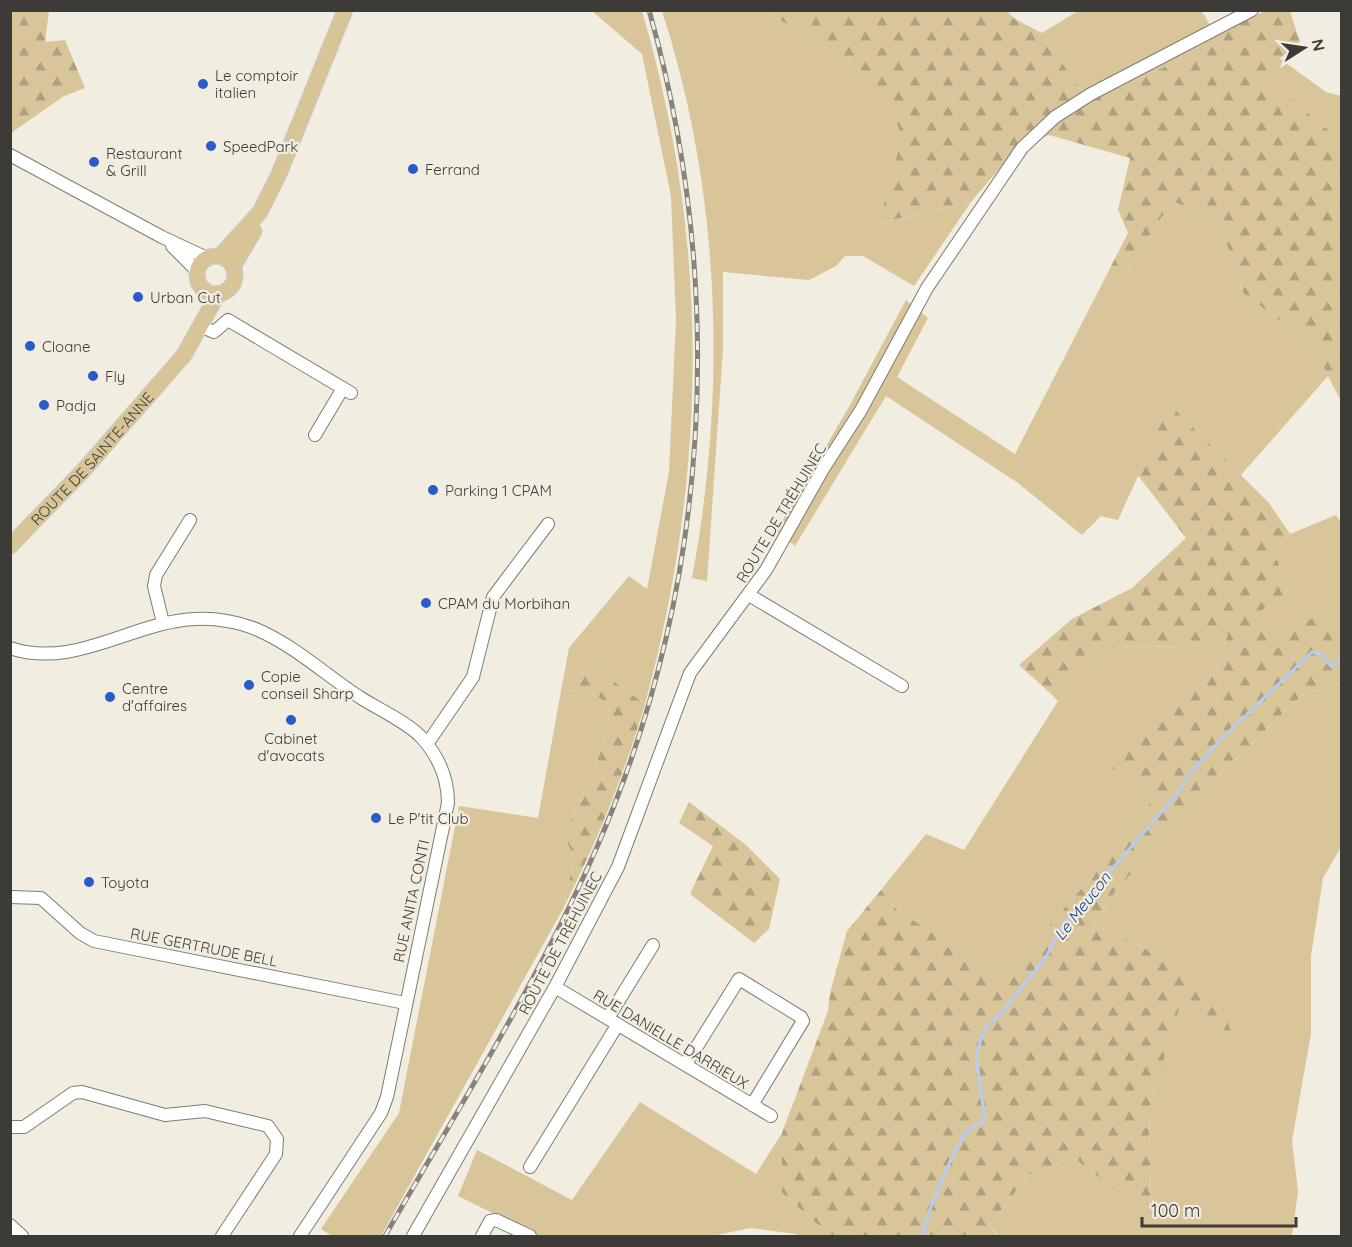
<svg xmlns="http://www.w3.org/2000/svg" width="1352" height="1247" font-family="Quicksand,sans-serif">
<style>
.grass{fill:#d8c599}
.forest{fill:url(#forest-firs)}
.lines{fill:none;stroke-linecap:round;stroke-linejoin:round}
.stream{stroke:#b7ccf5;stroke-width:3}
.minor-casing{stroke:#807c72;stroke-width:14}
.major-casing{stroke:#cdcccb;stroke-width:17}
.minor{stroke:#fff;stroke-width:12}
.major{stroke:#d7c497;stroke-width:15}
.rail-casing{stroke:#86837c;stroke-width:5}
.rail{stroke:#f1ede1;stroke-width:3;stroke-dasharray:9;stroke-linecap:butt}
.poi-dot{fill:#295cca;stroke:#f1ede1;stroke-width:2}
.labels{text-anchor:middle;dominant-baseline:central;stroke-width:4.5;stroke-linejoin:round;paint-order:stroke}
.poi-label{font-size:15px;fill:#3d3b37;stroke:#f1ede1;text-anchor:start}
.street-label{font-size:15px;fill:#3d3b37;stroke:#f1ede1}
.water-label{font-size:16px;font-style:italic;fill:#193b86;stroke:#f1ede1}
</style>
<defs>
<pattern id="forest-firs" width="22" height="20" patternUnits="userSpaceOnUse" patternTransform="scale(1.5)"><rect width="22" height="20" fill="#d8c599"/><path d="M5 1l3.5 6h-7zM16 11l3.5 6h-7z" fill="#b0a17e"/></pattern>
</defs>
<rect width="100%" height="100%" fill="#f1ede1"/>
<path class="grass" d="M 1201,10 L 1216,35 L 1167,66 L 1087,100 L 1042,33 L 1078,11 Z
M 592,11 L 642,11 C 710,242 708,471 645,704 L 598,670 L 564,675 L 569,648 L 629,576 L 647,589 L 669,472 L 676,320 L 671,196 L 642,54 Z
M 662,11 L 765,11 L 848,60 L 887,94 L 903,137 L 880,223 L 971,202 L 914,286 L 863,256 L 845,256 L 836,266 L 809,280 L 723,272 L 723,349 L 707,581 L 692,578 C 727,391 721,192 662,11 Z
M 1279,58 L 1326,92 L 1341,96 L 1341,140 L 1259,75 Z
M 1172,201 L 1219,221 L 1243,293 L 1312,345 L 1328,376 L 1241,475 L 1170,406 L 1118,520 L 1101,516 L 1082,535 L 1018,483 L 886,396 L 795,546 L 776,532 L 850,405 L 906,300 L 928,318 L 897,377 L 1015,454 L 1105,278 L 1119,283 Z
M 1336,515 L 1341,522 L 1341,613 L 1274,627 L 1255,615 L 1288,591 L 1274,550 L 1290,534 Z
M 1228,634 L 1214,674 L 1109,765 L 1153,799 L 1104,863 L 1004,977 L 898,911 L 881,890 L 926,834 L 964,850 L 1058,701 L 1050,693 L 1115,647 L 1189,646 Z
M 1341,683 L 1341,847 L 1323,878 L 1311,956 L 1311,1033 L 1292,1141 L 1298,1191 L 1292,1236 L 998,1236 L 990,1225 L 1028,1175 L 1074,1158 L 1151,1216 L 1149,1109 L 1180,1004 L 1231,1033 L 1174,963 L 1094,924 L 1115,892 L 1219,775 L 1301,696 Z
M 587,690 L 610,705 C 606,752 584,793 564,835 L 574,858 L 563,909 L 381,1236 L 332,1236 L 321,1229 L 399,1113 L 459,806 L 538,818 L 561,691 Z
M 640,1102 L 756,1174 L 782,1133 L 782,1193 L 831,1236 L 796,1236 L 796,1234 L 750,1228 L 712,1236 L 539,1236 L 458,1196 L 477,1150 L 572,1200 Z"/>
<path class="forest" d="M 11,10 L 49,11 L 45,42 L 65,40 L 85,88 L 64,96 L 11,133 Z
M 765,11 L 1007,11 L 1015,19 L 1042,33 L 1087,100 L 1167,66 L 1216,35 L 1265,11 L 1290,11 L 1300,42 L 1260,75 L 1341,140 L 1341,401 L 1312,345 L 1243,293 L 1219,221 L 1172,201 L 1119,283 L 1105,278 L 1128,233 L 1118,210 L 1130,158 L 1049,135 L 1016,149 L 971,202 L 879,223 L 902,137 L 887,95 L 848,60 Z
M 1170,405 L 1269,503 L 1290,534 L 1274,550 L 1288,591 L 1256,615 L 1274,627 L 1341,613 L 1341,683 L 1301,696 L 1219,775 L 1115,892 L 1094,924 L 1174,963 L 1227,1017 L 1231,1034 L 1180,1005 L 1149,1109 L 1151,1217 L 1074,1158 L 1028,1175 L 990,1225 L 997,1236 L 831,1236 L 782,1193 L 782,1133 L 828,1011 L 830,993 L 847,931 L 881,890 L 898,911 L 1004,977 L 1104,863 L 1153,799 L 1108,765 L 1214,674 L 1228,634 L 1189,646 L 1115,647 L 1050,693 L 1019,665 L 1072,619 L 1132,588 L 1186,538 L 1137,474 Z
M 598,670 L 645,704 C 624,775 597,842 563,909 L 574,858 L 564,835 C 584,793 606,752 610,705 L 587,690 L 561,691 L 564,675 Z
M 689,802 L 746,845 L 780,879 L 769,929 L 754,943 L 690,894 L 713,846 L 679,823 Z"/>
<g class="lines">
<path class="stream" d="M 925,1236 L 923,1234 C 927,1212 954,1147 968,1130 C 972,1126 979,1124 985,1121 L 976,1056 L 982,1035 L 989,1025 L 1011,1002 L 1047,955 L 1064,924 L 1172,800 L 1194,769 L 1218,742 L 1312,652 L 1322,655 L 1331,666 L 1339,662 L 1342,652"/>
<g class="minor-casing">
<path id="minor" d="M 10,155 L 162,237 L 207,258
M 172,246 L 197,271
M 200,326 L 214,332 L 228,320 L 351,393
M 315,435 L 343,388
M 749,595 L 902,686
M 163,623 L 154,586 L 156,575 L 190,520
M 10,648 C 75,670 133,621 196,619 C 216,618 240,622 258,630 C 295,646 327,676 361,698 C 378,709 409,723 422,738 C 439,757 448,778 448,803 L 387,1097 L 381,1113 L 300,1236
M 427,744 L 473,677 L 493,597 L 548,524
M 10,897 L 41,898 L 80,933 L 94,941 L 405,1003
M 555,987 L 771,1116
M 608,1018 L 653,945
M 686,1064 L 739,979 L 801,1017 L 803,1021 L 752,1105
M 10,1127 L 24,1127 L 73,1093 L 82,1092 L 165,1115 L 205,1111 L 268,1126 L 277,1139 L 276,1154 L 222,1236
M 530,1167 L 618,1024
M 10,1225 L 22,1236
M 413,1236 L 555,987 L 618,867 L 690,673 L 766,570 L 823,469 L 861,410 L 927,288 L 1022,148 L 1055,117 L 1091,94 L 1252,10
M 482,1236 L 490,1221 L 496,1220 L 530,1236"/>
</g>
<g class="major-casing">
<g id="major">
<path d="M 220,256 L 260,212 L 279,174 L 345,10"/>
<circle cx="216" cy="275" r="19"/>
<path d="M 233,267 L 254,231"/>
<path id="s1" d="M 10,546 L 82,472 L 184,355 L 218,294"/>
</g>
</g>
<use href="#minor" class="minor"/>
<use href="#major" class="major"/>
<g class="rail-casing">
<path id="rail" d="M 385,1236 C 458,1109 538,982 597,847 C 712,583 727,287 649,10"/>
</g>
<use href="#rail" class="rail"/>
</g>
<g class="poi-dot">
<circle cx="203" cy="84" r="6"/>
<circle cx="211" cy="146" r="6"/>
<circle cx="94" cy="162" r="6"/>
<circle cx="413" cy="169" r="6"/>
<circle cx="138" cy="297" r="6"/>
<circle cx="30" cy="346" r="6"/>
<circle cx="93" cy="376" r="6"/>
<circle cx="44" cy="405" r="6"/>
<circle cx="433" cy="490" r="6"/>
<circle cx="426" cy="603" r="6"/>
<circle cx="249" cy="685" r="6"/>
<circle cx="110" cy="697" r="6"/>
<circle cx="291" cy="720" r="6"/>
<circle cx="376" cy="818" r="6"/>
<circle cx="89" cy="882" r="6"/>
</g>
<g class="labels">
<g class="poi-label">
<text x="215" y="75">Le comptoir<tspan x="215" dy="17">italien</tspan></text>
<text x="223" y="146">SpeedPark</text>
<text x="106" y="153">Restaurant<tspan x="106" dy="17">&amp; Grill</tspan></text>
<text x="425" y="169">Ferrand</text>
<text x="150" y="297">Urban Cut</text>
<text x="42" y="346">Cloane</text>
<text x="105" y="376">Fly</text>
<text x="56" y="405">Padja</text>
<text x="445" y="490">Parking 1 CPAM</text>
<text x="438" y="603">CPAM du Morbihan</text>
<text x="261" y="676">Copie<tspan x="261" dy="17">conseil Sharp</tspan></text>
<text x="122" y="688">Centre<tspan x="122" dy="17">d'affaires</tspan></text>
<text x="291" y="738" text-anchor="middle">Cabinet<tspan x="291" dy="17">d'avocats</tspan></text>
<text x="388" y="818">Le P'tit Club</text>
<text x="101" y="882">Toyota</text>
</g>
<g class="street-label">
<text stroke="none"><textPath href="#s1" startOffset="120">ROUTE DE SAINTE-ANNE</textPath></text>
<text transform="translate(781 513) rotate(-59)">ROUTE DE TRÉHUINEC</text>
<text transform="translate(411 901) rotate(-78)">RUE ANITA CONTI</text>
<text transform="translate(560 943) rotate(-62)">ROUTE DE TRÉHUINEC</text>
<text transform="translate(204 947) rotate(11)">RUE GERTRUDE BELL</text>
<text transform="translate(671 1039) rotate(31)">RUE DANIELLE DARRIEUX</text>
</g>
<g class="water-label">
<text transform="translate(1082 906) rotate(-52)">Le Meucon</text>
</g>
</g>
<rect width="1352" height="1247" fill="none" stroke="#3d3b37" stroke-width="24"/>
<g transform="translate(1304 48) rotate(78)" stroke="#f1ede1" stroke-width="4.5" paint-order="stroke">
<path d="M0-4.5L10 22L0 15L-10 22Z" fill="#3d3b37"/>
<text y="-9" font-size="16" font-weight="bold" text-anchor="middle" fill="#3d3b37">N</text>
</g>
<path d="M1142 1217v9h154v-9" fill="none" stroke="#3d3b37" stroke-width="3"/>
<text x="1151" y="1217" font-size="18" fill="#3d3b37" stroke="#f1ede1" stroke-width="4.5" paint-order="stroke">100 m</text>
</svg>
